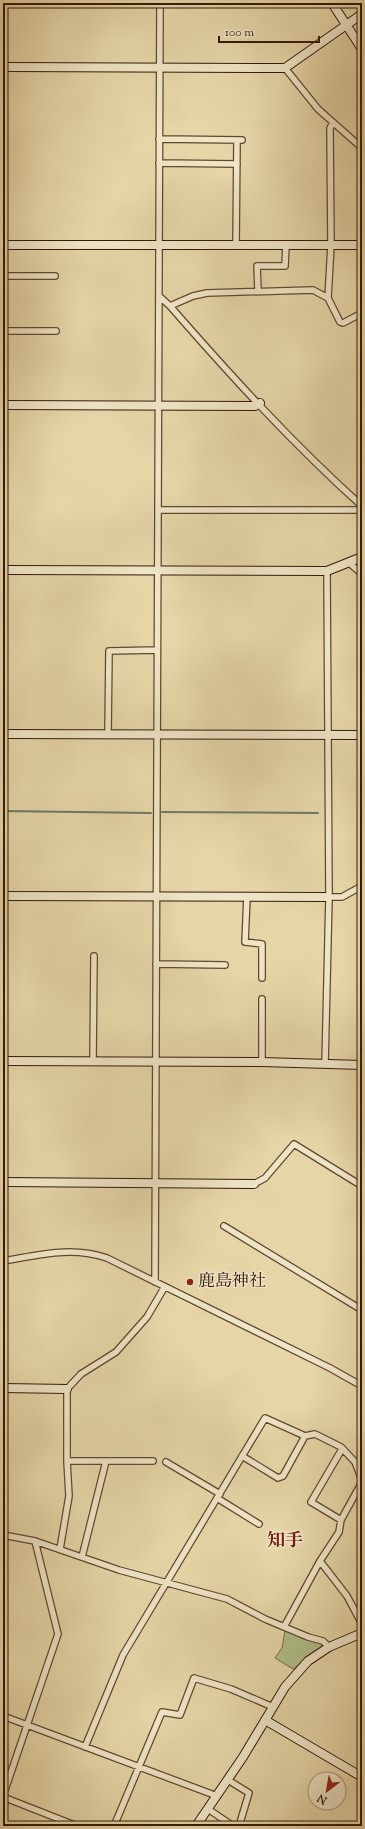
<svg xmlns="http://www.w3.org/2000/svg" width="365" height="1829" font-family="'Sorts Mill Goudy','Noto Serif JP',serif">
<style>
.green{fill:#b0be8a;stroke:#726c48}
.lines{fill:none;stroke-linecap:round;stroke-linejoin:round}
.stream{stroke:#6e7966;stroke-width:2}
.street-casing{stroke:#60482f;stroke-width:8}
.secondary-casing{stroke:#331907;stroke-width:10}
.street{stroke:#eee4c6;stroke-width:5.5}
.secondary{stroke:#eee4c6;stroke-width:8}
.poi-dot{fill:#8f2418;stroke:#eee4c6;stroke-width:1.5}
.labels{text-anchor:middle;dominant-baseline:central;stroke-width:3;stroke-linejoin:round;paint-order:stroke}
.poi-label{font-size:17px;fill:#331907;stroke:#eee4c6;text-anchor:start}
.neighbourhood-label{font-size:18px;font-weight:bold;fill:#7a1f14;stroke:#eee4c6}
</style>
<rect width="100%" height="100%" fill="#e5d5a7"/>
<filter id="stains"><feTurbulence type="fractalNoise" baseFrequency=".005" numOctaves="4"/><feColorMatrix values="0 0 0 0 .2 0 0 0 0 .09 0 0 0 0 .02 0 0 0 .5 -.17"/></filter>
<radialGradient id="worn" r=".72"><stop offset=".6" stop-color="#630" stop-opacity="0"/><stop offset="1" stop-color="#630" stop-opacity=".3"/></radialGradient>
<path class="green" d="M 285,1631 L 321,1643 L 322,1647 L 293,1669 L 275,1658 L 282,1648 Z"/>
<g class="lines">
<path class="stream" d="M 3,811 L 151,813
M 162,812 L 318,813"/>
<g class="street-casing">
<path id="street" d="M 285,68 L 318,109 L 362,148
M 159,139 L 242,140
M 159,163 L 237,164
M 236,245 L 237,140
M 3,276 L 55,276
M 258,291 L 257,266 L 285,266 L 286,245
M 159,296 L 170,306 C 231,376 293,444 362,506
M 328,298 L 331,245 L 330,128 L 333,123
M 170,306 L 193,296 L 207,293 L 313,290 L 328,298 L 340,322 L 343,323 L 362,313
M 3,331 L 56,331
M 158,510 L 359,510 L 362,505
M 348,562 L 362,574
M 108,734 L 109,651 L 157,650
M 247,897 L 245,942 L 262,944 L 262,978
M 329,897 L 342,897 L 362,886
M 156,964 L 225,965
M 93,1061 L 94,956
M 262,1062 L 262,999
M 325,1064 L 329,897 L 327,571
M 254,1184 L 265,1178 L 294,1144 L 362,1186
M 224,1226 L 362,1310
M 3,1261 C 40,1255 71,1246 107,1258 L 330,1368 L 362,1386
M 155,1282 L 160,3
M 242,1456 L 278,1478 L 283,1476 L 305,1436
M 67,1461 L 153,1461
M 166,1462 L 220,1494
M 217,1498 L 259,1524
M 341,1520 L 311,1502 L 342,1449
M 3,1535 L 35,1541 L 119,1570 L 227,1599 L 265,1619 L 308,1637 L 323,1641 L 329,1647
M 60,1549 L 69,1496 L 67,1461 L 67,1389 L 81,1374 L 116,1352 L 147,1317 L 164,1288
M 82,1557 L 106,1461
M 320,1561 L 347,1596 L 362,1624
M 284,1627 L 320,1561 L 339,1532 L 341,1520 L 362,1482
M 3,1716 L 217,1796
M 85,1747 L 123,1655 L 265,1418 L 305,1436 L 315,1434 L 341,1447 L 355,1462 L 362,1480
M 228,1780 L 249,1793 L 239,1826
M 3,1796 L 58,1634 L 35,1541
M 3,1797 L 77,1826
M 208,1809 L 233,1826
M 114,1826 L 162,1712 L 180,1715 L 194,1678 L 231,1689 L 273,1707"/>
</g>
<g class="secondary-casing">
<path id="secondary" d="M 332,3 L 362,49
M 3,67 L 285,68 L 362,14
M 3,245 L 362,245
M 3,405 L 255,406 L 260,403
M 3,570 L 327,571 L 362,557
M 3,734 L 362,735
M 3,896 L 329,897
M 3,1061 L 262,1062 L 362,1065
M 3,1182 L 254,1184
M 3,1388 L 67,1389
M 265,1720 L 362,1777
M 196,1826 L 243,1757 L 285,1687 L 308,1661 L 329,1647 L 362,1633"/>
</g>
<use href="#street" class="street"/>
<use href="#secondary" class="secondary"/>
</g>
<circle class="poi-dot" cx="190" cy="1282" r="4"/>
<g class="labels">
<g class="poi-label">
<text x="198" y="1282">鹿島神社</text>
</g>
<g class="neighbourhood-label">
<text x="285" y="1542">知手</text>
</g>
</g>
<rect width="365" height="1829" fill="none" stroke="#e5d5a7" stroke-width="16"/>
<rect x="4" y="4" width="357" height="1821" fill="none" stroke="#331907" stroke-width="2"/>
<rect x="8" y="8" width="349" height="1813" fill="none" stroke="#331907"/>
<g transform="translate(327 1791) rotate(211)"><circle r="19" fill="#eee4c6" stroke="#a3937a"/>
<path d="M0-3L7 15L0 10L-7 15Z" fill="#8f2418"/>
<text y="-6" font-size="11" font-weight="bold" text-anchor="middle" fill="#331907">N</text>
</g>
<path d="M219 36v6h100v-6" fill="none" stroke="#331907" stroke-width="2"/>
<text x="225" y="36" font-size="12" fill="#331907" stroke="#eee4c6" stroke-width="3" paint-order="stroke">100 m</text>
<rect width="100%" height="100%" filter="url(#stains)"/>
<rect width="100%" height="100%" fill="url(#worn)"/>
</svg>
